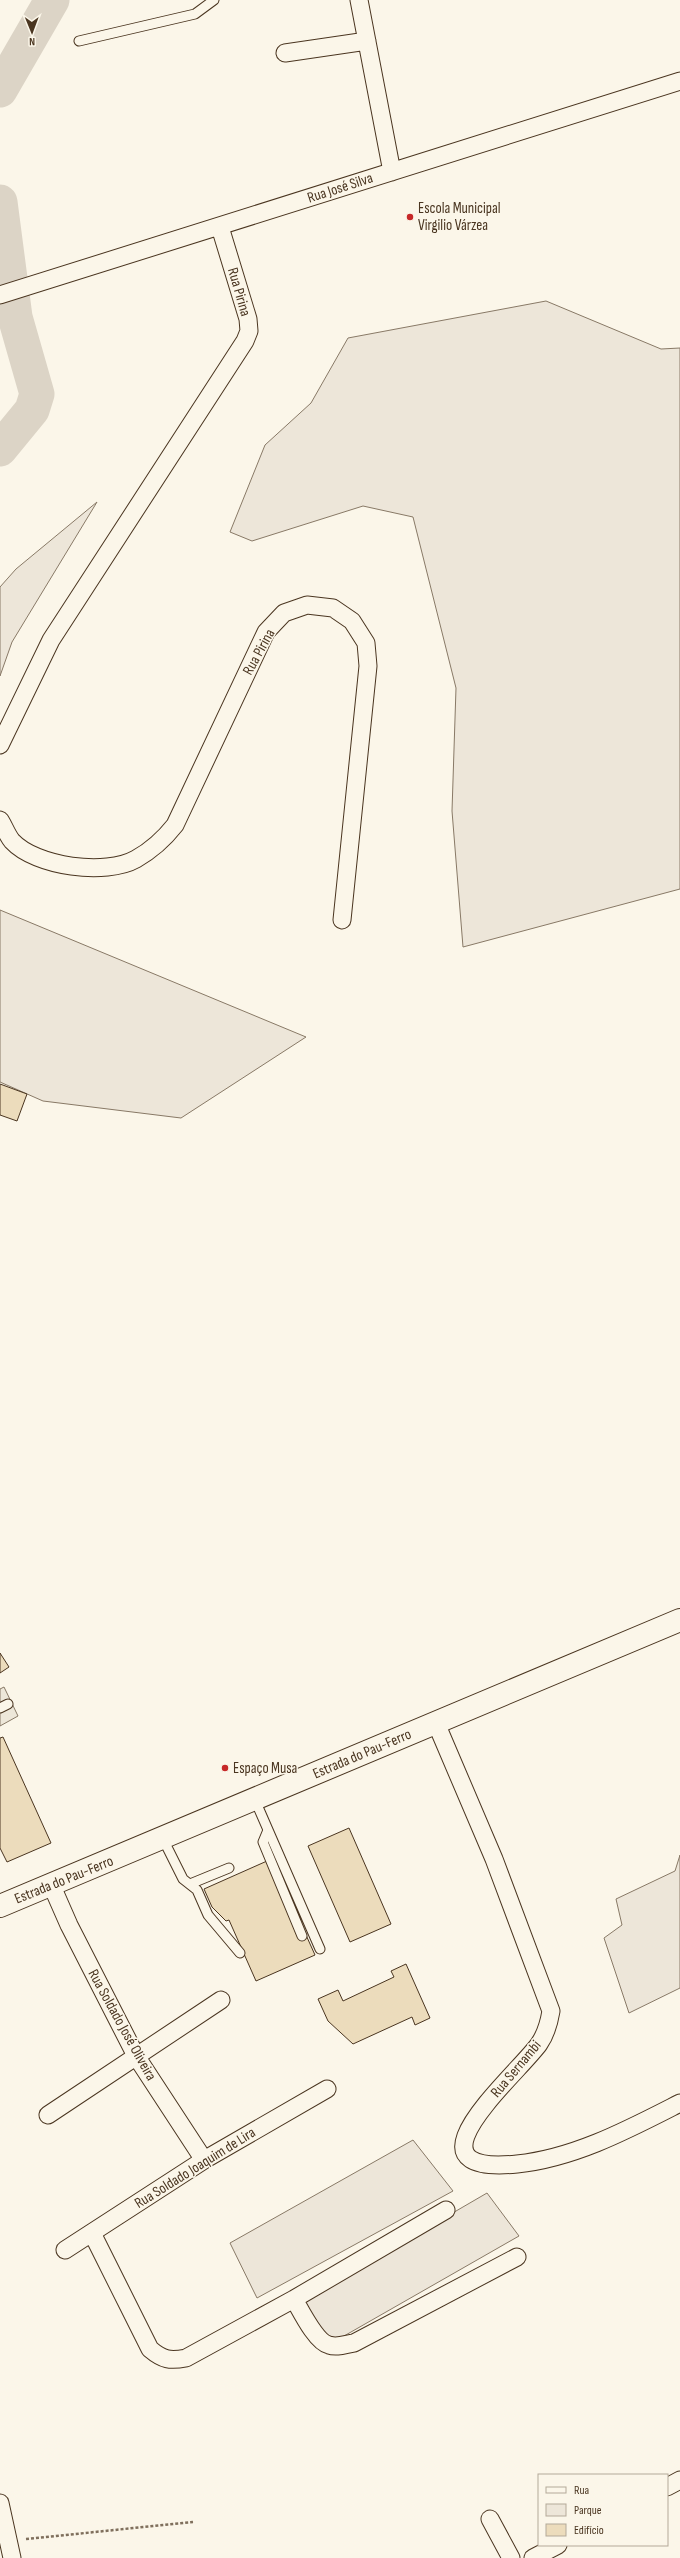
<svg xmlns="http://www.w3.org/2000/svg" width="680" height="2558" font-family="'Sofia Sans Condensed',sans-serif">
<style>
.green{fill:#ede6d9;stroke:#887966}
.parking{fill:#ede7d9;stroke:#887966}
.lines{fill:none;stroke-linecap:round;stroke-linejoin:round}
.river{stroke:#dcd4c6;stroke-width:35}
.building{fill:#ecdcbc;stroke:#4a3520}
.service-casing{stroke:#4a3520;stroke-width:11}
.minor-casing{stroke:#4a3520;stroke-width:19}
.primary-casing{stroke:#4a3520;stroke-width:24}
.path{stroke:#7f6f5c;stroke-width:2.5;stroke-dasharray:3 2;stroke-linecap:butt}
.service{stroke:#fbf6e9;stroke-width:9}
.minor{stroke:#fbf6e9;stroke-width:17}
.primary{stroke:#fbf6e9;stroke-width:22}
.poi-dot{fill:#c62828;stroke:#fbf6e9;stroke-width:1.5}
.labels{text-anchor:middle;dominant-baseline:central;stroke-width:3;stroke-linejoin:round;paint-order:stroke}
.street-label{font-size:15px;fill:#4a3520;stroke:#fbf6e9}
.poi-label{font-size:15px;fill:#4a3520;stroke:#fbf6e9;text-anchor:start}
</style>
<rect width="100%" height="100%" fill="#fbf6e9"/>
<path class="green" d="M 546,301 L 661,349 L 680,348 L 680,889 L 463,947 L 452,811 L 456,688 L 413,517 L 363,506 L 252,541 L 230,532 L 265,445 L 311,403 L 348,338 Z
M 97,502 L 12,642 L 0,676 L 0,587 L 16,569 Z
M 0,910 L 306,1037 L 181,1118 L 43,1101 L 0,1082 Z
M 680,1855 L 680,1988 L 629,2013 L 604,1938 L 622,1925 L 616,1899 L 675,1871 Z
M 413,2140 L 453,2191 L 257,2298 L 230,2243 Z
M 487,2193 L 519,2236 L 330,2344 L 303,2300 Z"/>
<path class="parking" d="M 4,1687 L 18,1716 L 0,1726 L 0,1689 Z"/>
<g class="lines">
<path class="river" d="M 0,90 L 52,0
M 0,202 L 15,317 L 37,394 L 32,410 L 0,449"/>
</g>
<path class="building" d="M 0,1084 L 27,1094 L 17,1121 L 0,1115 Z
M 0,1653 L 9,1667 L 0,1673 Z
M 3,1737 L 51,1843 L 7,1862 L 0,1848 L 0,1738 Z
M 349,1828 L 391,1924 L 350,1942 L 308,1846 Z
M 267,1861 L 298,1938 L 306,1935 L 315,1955 L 256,1981 L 229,1920 L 226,1921 L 212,1907 L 204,1889 Z
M 406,1964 L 430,2018 L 415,2025 L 412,2017 L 353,2044 L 328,2021 L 318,1999 L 338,1990 L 343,2001 L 394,1977 L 391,1971 Z"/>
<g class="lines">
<g class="service-casing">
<path id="service" d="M 79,41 L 195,14 L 214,0
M 0,1708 L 8,1704
M 255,1800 L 320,1949
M 268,1830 L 263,1842 L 302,1936
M 163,1839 L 183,1879 L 197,1890 L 208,1915 L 240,1953
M 190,1884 L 229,1868"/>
</g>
<g class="minor-casing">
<path id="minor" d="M 359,0 L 392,172
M 285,53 L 367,41
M 0,295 L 680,81
M 0,745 L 51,640 L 245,341 L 249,331 L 248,319 L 220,227
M 0,820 C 4,826 7,835 12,841 C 36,867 106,876 136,859 C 152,850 164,839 175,825 L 266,632 L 284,613 L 307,605 L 333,608 L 352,621 L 366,643 L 368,666 L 342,920
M 436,1723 L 494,1859 L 551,2011 C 549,2023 546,2034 539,2044 C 516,2076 396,2176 517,2164 C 575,2158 629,2129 680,2103
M 51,1884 L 69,1925 L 136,2056 L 204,2160
M 48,2115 L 221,2000
M 92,2233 L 150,2349 C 163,2360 170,2361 186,2358 L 294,2299 L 446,2210
M 65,2250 L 204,2160 L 327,2089
M 294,2299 C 301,2311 316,2342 329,2345 C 337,2348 346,2344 354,2343 L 517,2257
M 667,2487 L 680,2480
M 0,2503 L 12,2558
M 490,2519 L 511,2558
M 533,2558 L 558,2545"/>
</g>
<g class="primary-casing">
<path id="primary" d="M 0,1906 L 680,1620"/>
</g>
<path class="path" d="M 26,2539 L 193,2522"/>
<use href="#service" class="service"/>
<use href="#minor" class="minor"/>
<use href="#primary" class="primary"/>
</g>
<g class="poi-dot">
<circle cx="410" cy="217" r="4"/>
<circle cx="225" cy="1768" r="4"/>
</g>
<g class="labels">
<g class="street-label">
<text transform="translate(340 188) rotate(-18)">Rua José Silva</text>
<text transform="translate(239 292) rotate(74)">Rua Pirina</text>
<text transform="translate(259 652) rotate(-61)">Rua Pirina</text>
<text transform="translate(362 1754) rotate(-23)">Estrada do Pau-Ferro</text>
<text transform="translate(64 1880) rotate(-22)">Estrada do Pau-Ferro</text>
<text transform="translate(122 2025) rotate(61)">Rua Soldado José Oliveira</text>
<text transform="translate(516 2069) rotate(-50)">Rua Sernambi</text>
<text transform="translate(195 2168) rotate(-32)">Rua Soldado Joaquim de Lira</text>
</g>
<g class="poi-label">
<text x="418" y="208">Escola Municipal<tspan x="418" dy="17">Virgilio Várzea</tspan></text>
<text x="233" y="1768">Espaço Musa</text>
</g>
</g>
<rect x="538" y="2474" width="130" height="72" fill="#fbf6e9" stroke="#b4a999"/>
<rect x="546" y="2487" width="20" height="6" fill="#fbf6e9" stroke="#b4a999"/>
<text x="574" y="2494" font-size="12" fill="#4a3520">Rua</text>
<rect x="546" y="2504" width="20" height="12" fill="#ede6d9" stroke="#b4a999"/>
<text x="574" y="2514" font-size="12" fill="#4a3520">Parque</text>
<rect x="546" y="2524" width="20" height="12" fill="#ecdcbc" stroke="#b4a999"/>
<text x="574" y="2534" font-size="12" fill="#4a3520">Edifício</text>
<g transform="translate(32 32) rotate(179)" stroke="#fbf6e9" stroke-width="3" paint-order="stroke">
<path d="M0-3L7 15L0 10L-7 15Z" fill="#4a3520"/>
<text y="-6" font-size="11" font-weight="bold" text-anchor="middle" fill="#4a3520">N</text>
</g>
</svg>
